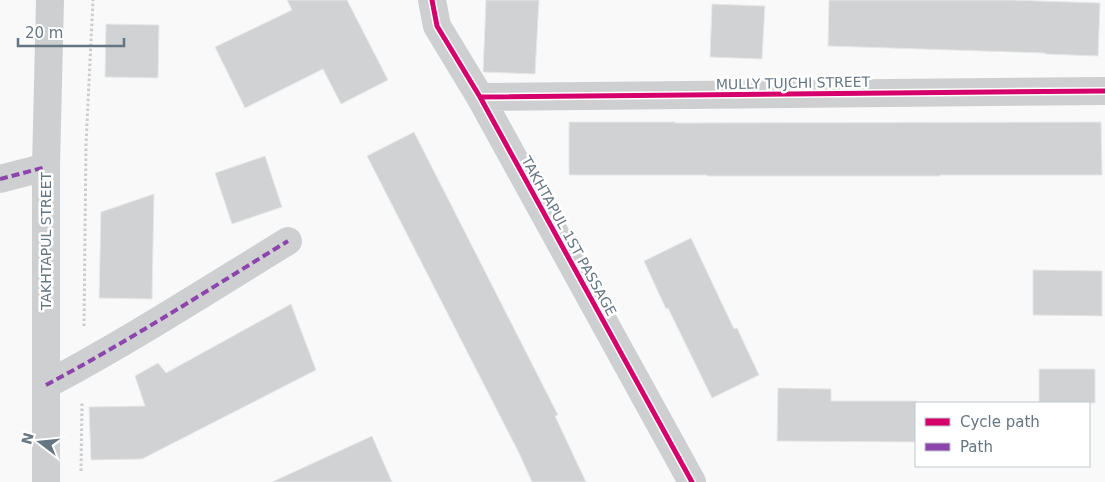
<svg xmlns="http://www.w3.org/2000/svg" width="1105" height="482" font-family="'DejaVu Sans',sans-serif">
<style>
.building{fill:#d0d2d3;stroke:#e8e8e8}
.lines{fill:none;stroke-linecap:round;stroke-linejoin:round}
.path{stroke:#cbcccd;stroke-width:3;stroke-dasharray:2.5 2.5;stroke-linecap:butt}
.minor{stroke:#cecfd0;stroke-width:28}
.quiet{stroke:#8e44ad;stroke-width:4;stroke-dasharray:8 4;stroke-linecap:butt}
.cycleway-casing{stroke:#fff;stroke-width:8}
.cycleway{stroke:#d6006c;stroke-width:5}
.labels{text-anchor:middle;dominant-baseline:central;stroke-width:5;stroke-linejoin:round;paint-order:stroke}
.street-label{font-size:14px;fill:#657683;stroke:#fff}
</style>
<rect width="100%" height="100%" fill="#f9f9f9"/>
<path class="building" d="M 287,0 L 347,0 L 388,80 L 341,104 L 323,69 L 245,108 L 215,47 L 292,10 Z
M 486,0 L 539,0 L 535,74 L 483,72 Z
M 829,0 L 1011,0 L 1100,3 L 1098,56 L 1045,54 L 1045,53 L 828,46 Z
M 712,4 L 765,6 L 762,59 L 710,57 Z
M 106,24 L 159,25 L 158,78 L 105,77 Z
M 569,122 L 675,122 L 675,123 L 1101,122 L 1102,175 L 940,175 L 940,176 L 707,176 L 707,175 L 569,175 Z
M 414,132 L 558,415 L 555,416 L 586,482 L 532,482 L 520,455 L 367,156 Z
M 265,156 L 282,207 L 232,224 L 215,173 Z
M 154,194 L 152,299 L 99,298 L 101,212 Z
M 691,238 L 734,329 L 737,328 L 759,375 L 712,398 L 668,308 L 666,309 L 644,261 Z
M 1033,270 L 1102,271 L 1102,316 L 1033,315 Z
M 291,304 L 316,370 L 142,459 L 91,460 L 89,407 L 145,406 L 135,376 L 158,363 L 166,373 Z
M 1039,369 L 1095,369 L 1095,403 L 1039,403 Z
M 778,388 L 831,389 L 831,401 L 916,401 L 916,442 L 777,441 Z
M 372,436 L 392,482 L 272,482 Z"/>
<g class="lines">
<path class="path" d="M 84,326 L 86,144 L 93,0
M 81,471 L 82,403"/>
<path class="minor" d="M 432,0 L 437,26 L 480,97 L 692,482
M 480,97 L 1105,91
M 0,179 L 46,167
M 46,385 C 129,341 208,290 288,241
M 46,482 L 46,167 L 50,0"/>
<path class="quiet" d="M 0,179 L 46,167
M 46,385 C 129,341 208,290 288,241"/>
<g class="cycleway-casing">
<path id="cycleway" d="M 432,0 L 437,26 L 480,97 L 692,482
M 480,97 L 1105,91"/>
</g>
<use href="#cycleway" class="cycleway"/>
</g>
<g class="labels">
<g class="street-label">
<text transform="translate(793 83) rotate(-1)">MULLY TUJCHI STREET</text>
<text transform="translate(569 236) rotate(61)">TAKHTAPUL 1ST PASSAGE</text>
<text transform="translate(46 241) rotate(-90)">TAKHTAPUL STREET</text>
</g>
</g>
<rect x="915" y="402" width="175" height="65" fill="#ffffff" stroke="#c1c8cd"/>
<rect x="925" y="418" width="25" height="8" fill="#d6006c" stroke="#c1c8cd"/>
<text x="960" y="427" font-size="15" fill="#657683">Cycle path</text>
<rect x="925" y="443" width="25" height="8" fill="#8e44ad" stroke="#c1c8cd"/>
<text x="960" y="452" font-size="15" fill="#657683">Path</text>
<g transform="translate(40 442) rotate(286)" stroke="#ffffff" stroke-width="4" paint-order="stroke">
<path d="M0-4L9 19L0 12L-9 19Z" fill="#657683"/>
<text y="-8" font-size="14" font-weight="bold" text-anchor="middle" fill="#657683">N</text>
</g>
<path d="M18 38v8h106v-8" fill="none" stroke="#657683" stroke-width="2.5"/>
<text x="25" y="38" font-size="15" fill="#657683" stroke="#ffffff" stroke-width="4" paint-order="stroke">20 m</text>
</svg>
